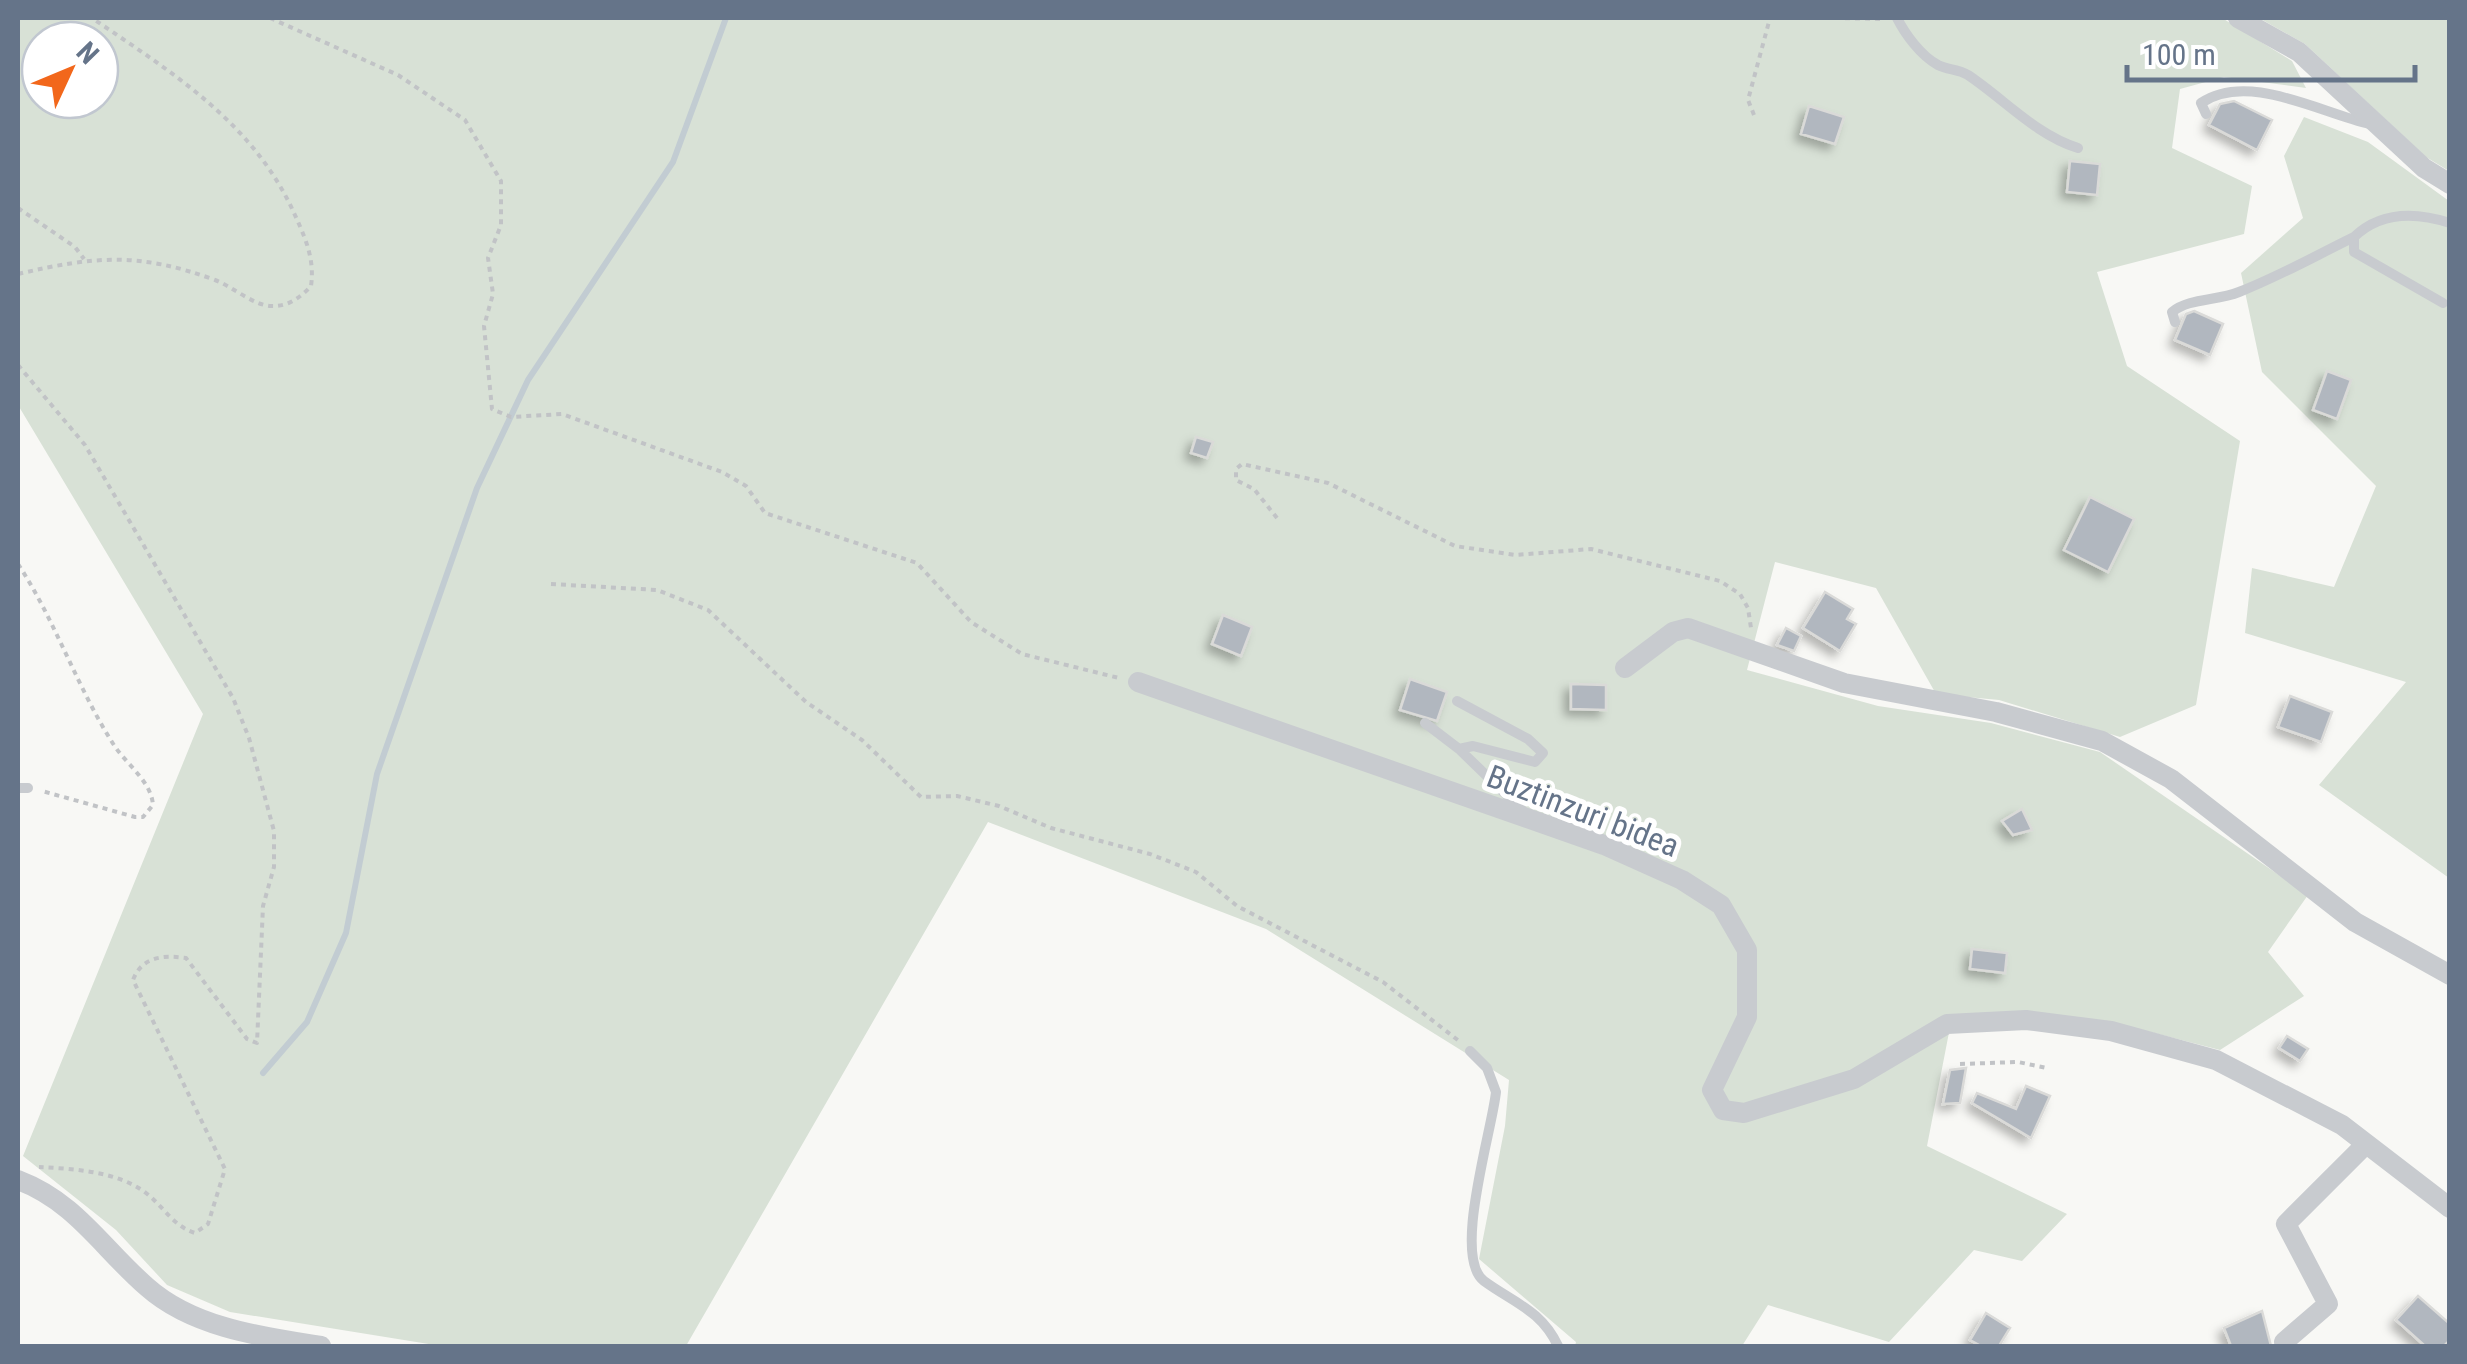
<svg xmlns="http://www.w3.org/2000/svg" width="2467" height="1364" font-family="'Roboto Condensed',sans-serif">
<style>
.green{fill:#d8e1d6;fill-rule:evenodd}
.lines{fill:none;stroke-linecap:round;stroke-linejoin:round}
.stream{stroke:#c2ccd2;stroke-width:6}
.building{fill:#b1b7bf;stroke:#dadad8;stroke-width:2.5;filter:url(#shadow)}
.path{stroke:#c1c3c6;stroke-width:4;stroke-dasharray:5 5;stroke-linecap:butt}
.service{stroke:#c8cbcf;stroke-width:10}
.minor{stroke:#c8cbcf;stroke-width:20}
.labels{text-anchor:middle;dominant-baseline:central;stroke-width:10;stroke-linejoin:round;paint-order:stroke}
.street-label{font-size:32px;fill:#657489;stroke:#fff}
</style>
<defs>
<filter id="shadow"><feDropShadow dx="-6" dy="6" stdDeviation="5" flood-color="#0004"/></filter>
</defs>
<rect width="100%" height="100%" fill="#f8f8f5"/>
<path class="green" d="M 18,18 L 2222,18 L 2292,61 L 2306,88 L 2224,77 L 2180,89 L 2172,148 L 2252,186 L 2244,234 L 2097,272 L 2127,366 L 2240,441 L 2196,705 L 2120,737 L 1999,700 L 1936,694 L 1876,588 L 1775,562 L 1747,670 L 1878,706 L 1991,723 L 2100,752 L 2308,895 L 2268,952 L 2304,996 L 2220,1050 L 2112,1022 L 1952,1017 L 1927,1146 L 2067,1214 L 2022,1261 L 1974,1250 L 1889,1342 L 1768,1305 L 1742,1346 L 1575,1346 L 1576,1342 L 1479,1259 L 1505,1126 L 1509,1080 L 1266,929 L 988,822 L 686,1346 L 441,1346 L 230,1312 L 167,1285 L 116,1230 L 23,1156 L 203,714 L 18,405 ZM 40,40 L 100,40 L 100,100 L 40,100 Z
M 2259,18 L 2449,18 L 2449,171 L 2426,157 L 2305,44 Z
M 2304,117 L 2368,142 L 2449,201 L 2449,878 L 2319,785 L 2406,682 L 2245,633 L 2252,568 L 2334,587 L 2376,486 L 2262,372 L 2241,273 L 2303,218 L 2284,156 Z"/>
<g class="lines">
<path class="stream" d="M 263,1073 L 307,1022 L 346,933 L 377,774 L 477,488 L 528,380 L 673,162 L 726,18"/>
</g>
<path class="building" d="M 2234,101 L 2272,120 L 2257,150 L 2209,125 L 2220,104 Z
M 1809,106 L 1844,117 L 1835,144 L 1801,134 Z
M 2070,161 L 2100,164 L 2097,195 L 2067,192 Z
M 2194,311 L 2223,324 L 2210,355 L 2175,340 L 2186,314 Z
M 2327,371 L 2351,380 L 2337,419 L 2313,410 Z
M 1196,437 L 1213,442 L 1207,458 L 1191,453 Z
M 2090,497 L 2134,519 L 2108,572 L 2064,550 Z
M 1825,592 L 1853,609 L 1847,619 L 1856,624 L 1840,651 L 1803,628 Z
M 1223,615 L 1252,627 L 1241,656 L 1212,644 Z
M 1786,628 L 1801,636 L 1794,651 L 1777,645 Z
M 1410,679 L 1447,692 L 1437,721 L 1400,710 Z
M 1571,684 L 1606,685 L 1606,710 L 1571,709 Z
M 2290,696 L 2332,712 L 2321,742 L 2278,727 Z
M 2022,809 L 2032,830 L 2013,835 L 2002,821 Z
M 1972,949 L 2007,953 L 2005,973 L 1970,969 Z
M 2287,1036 L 2308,1049 L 2300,1061 L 2279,1048 Z
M 1966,1068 L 1960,1103 L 1943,1104 L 1950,1070 Z
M 2026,1086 L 2050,1096 L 2031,1138 L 1972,1103 L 1977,1093 L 2016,1109 Z
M 2418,1296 L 2450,1324 L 2450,1340 L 2444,1346 L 2425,1346 L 2396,1320 Z
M 2262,1311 L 2271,1346 L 2231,1346 L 2224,1328 Z
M 1986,1313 L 2010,1328 L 1999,1346 L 1981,1346 L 1970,1340 Z"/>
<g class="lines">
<path class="path" d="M 270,18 L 398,75 L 465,120 L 501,181 L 501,225 L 488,258 L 493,294 L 484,326 L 492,409 L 511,417 L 562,414 L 722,472 L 746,486 L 765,513 L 917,563 L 971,622 L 1022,654 L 1119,678
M 1835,18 L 1883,19
M 1754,115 L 1748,100 L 1770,18
M 18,208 L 75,247 L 84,259
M 18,274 C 95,256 139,252 215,280 C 233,287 253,305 271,306 C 288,307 301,297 311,286 C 315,259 305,237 294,213 C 253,122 171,72 92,18
M 18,365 L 85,445 L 233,698 L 249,738 L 274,831 L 274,867 L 263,906 L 257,1043 L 247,1039 L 186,958 C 164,955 142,956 133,980 L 225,1169 L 208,1224 L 195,1233 C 173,1226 164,1207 146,1193 C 117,1171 74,1169 39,1167
M 1277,518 L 1254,489 L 1236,480 L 1236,469 L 1242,464 L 1328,483 L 1455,546 L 1515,555 L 1591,549 L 1720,581 L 1740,594 L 1748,608 L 1751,628
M 18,564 C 55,620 76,685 112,742 C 125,764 151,780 153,805 L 143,817 L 135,817 L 42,791
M 551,584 L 657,590 L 708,610 L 806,702 L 862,740 L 921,797 L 957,796 L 999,806 L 1051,828 L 1150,854 L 1196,872 L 1237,906 L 1383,982 L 1459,1041
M 1960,1064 L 2018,1062 L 2047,1068"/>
<path class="service" d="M 1897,18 C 1905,34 1921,56 1938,65 C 1948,70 1958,69 1968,75 C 2004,99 2036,135 2078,148
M 2206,114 L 2201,103 C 2248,71 2320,113 2370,124
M 2443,303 L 2354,252 L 2354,237 C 2381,211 2416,212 2450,223
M 2175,322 L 2172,312 C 2189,298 2217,301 2239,292 C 2278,277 2315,256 2354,237
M 1457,701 L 1528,739 L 1543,753 L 1535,762 L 1473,746 L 1459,749
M 1425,723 L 1459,749 L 1523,811
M 18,788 L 28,788
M 1470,1051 L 1487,1068 L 1496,1092 C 1492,1131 1452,1257 1484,1281 C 1514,1303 1541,1310 1558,1346"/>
<path class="minor" d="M 2238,18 L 2299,52 L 2424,168 L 2450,184
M 1625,668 L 1673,632 L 1688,628 L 1844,683 L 1996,712 L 2102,741 L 2171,779 L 2355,922 L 2450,975
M 1138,682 L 1604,845 L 1682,880 L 1721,905 L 1747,950 L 1747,1017 L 1712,1090 L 1723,1110 L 1744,1113 L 1854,1079 L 1947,1024 L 2026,1020 L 2111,1031 L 2216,1060 L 2342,1125 L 2450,1208
M 18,1180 C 76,1202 102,1248 147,1287 C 193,1328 263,1337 321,1346
M 2286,1346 L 2284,1342 L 2328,1304 L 2286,1224 L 2366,1144"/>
</g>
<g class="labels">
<g class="street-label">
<text transform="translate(1583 811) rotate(21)">Buztinzuri bidea</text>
</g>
</g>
<rect width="2467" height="1364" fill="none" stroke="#657489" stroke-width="40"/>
<g transform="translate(70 70) rotate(46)"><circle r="48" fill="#ffffff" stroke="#c1c7d0" stroke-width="2.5"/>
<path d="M0-8L18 38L0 25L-18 38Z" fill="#f2671b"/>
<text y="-15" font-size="28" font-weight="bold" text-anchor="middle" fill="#657489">N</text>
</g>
<path d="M2127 65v15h288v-15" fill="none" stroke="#657489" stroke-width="5"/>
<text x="2142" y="65" font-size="30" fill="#657489" stroke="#ffffff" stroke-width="8" paint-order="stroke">100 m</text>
</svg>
